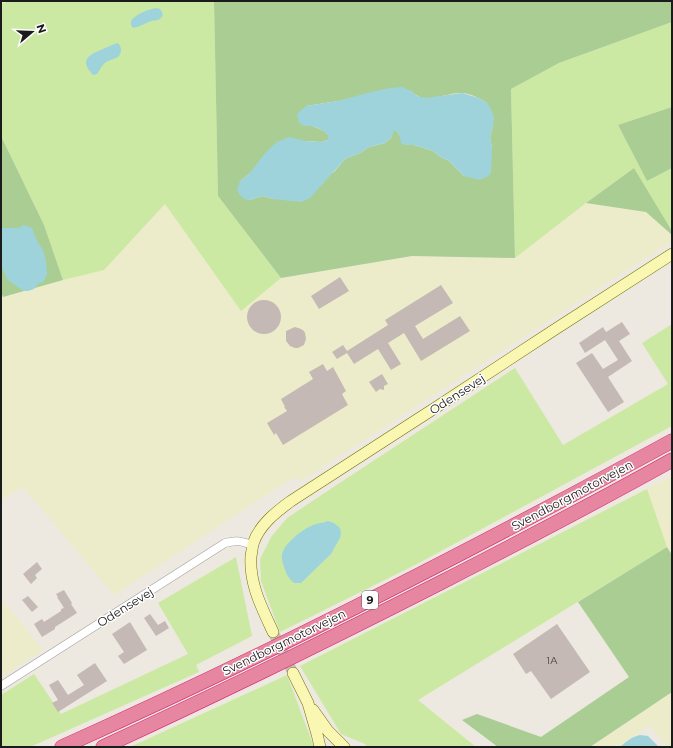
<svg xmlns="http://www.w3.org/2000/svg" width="673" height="748" font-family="Montserrat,sans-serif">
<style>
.farmland{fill:#edecca}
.grass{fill:#cce9a4}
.forest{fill:#aacd94;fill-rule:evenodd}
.water{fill:#9fd3dc}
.building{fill:#c4b9b4}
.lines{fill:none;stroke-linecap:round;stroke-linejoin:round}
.secondary-tunnel{stroke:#c3bfb9;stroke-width:11;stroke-dasharray:11 5.5;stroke-linecap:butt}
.street-casing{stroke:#a2a2a2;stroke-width:9}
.secondary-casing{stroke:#6e7004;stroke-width:12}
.highway-casing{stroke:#d6226f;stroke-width:15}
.street{stroke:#fff;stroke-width:8}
.secondary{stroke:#f9f7b2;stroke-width:11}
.highway{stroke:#e686a0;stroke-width:14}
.labels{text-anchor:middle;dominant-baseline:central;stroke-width:3;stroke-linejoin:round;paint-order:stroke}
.number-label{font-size:10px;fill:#454241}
.shield{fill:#fff;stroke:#5f5f5f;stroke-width:1}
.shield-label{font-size:11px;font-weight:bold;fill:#1b1b1b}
.street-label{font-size:12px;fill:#1b1b1b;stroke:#fff}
</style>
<rect width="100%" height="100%" fill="#ede8e0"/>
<path class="farmland" d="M 586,203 L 646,212 L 672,235 L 672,241 L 301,481 L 294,477 L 114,595 L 23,487 L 1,500 L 1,299 L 3,297 L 63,280 L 104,270 L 165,204 L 242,310 L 281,278 L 412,256 L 515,258 Z
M 672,475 L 672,555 L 667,547 L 647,489 Z
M 1,599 L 43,650 L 1,677 Z
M 672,692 L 672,747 L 667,747 L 649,725 L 622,747 L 590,747 Z"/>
<path class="grass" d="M 9,1 L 214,1 L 218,196 L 281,278 L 241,311 L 165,204 L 104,270 L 63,280 L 44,225 L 1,136 L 1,4 Z
M 672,22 L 672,107 L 618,125 L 647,181 L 672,168 L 672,231 L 634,168 L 586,203 L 515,258 L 511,89 L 559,63 Z
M 672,324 L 672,426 L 419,563 L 280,632 L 261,581 L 260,559 L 271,537 L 287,518 L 332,488 L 515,368 L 563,445 L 668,384 L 642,343 Z
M 647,489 L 667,547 L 418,700 L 476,747 L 367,747 L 365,744 L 341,734 L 300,666 Z
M 236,557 L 252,636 L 196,665 L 199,672 L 30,747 L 1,747 L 1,695 L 34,674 L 61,714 L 188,654 L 158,603 Z
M 287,675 L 314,747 L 130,747 Z"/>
<path class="forest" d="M 214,1 L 672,1 L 672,22 L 559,63 L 511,89 L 515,258 L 412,256 L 281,278 L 218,196 ZM 411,91 C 426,106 443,93 461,93 C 470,93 481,99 487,103 L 493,126 L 490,137 L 492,148 L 464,176 L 448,160 L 442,158 L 433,151 L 414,145 L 405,145 L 397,131 L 393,131 L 391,138 L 385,143 L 369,147 L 360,153 L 345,159 L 334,172 L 273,199 L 263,196 L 249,200 L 240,181 L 249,174 L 306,141 L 321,142 L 328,140 L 328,135 L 324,131 L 310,125 L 306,106 L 338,101 Z
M 672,107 L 672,168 L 647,181 L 618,125 Z
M 1,136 L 44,225 L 63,280 L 3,297 L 1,292 Z
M 634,168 L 672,231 L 672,235 L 646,212 L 586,203 Z
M 667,547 L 672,555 L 672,692 L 590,747 L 498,747 L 462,720 L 477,714 L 541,737 L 629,677 L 578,602 Z"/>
<path class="water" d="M 156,8 L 160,9 L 162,12 C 163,15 163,15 161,18 C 158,21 155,20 152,21 C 145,23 140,27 133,28 C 123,18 149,9 156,8 Z
M 118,43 C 122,47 122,53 118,57 C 113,60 107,60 103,65 C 99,69 99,75 93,75 C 79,60 88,55 103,49 C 108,47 113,44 118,43 Z
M 402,87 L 411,91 L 417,96 L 426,98 L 462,93 L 479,98 L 487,103 L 491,109 L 494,117 L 493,126 L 490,137 L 492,148 L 491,173 L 488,176 L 480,180 L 464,176 L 448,160 L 442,158 L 433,151 L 414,145 L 405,145 L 401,143 L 400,137 L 397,131 L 394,131 L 391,138 L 385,143 L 369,147 L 360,153 L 345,159 L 310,198 L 301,202 L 273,199 L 263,196 L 249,200 L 244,199 L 240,195 L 237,190 L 240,181 L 249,174 L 267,151 L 277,142 L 289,137 L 306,141 L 321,142 L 328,140 L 328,135 C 322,129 313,125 304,126 L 299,123 L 297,114 L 306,106 L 338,101 L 371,92 L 390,88 Z
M 23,225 L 27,226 L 32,228 L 37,241 L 43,250 L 46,261 L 47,274 L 46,277 L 43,282 L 39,283 L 34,289 L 28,291 L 24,291 L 12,283 L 8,280 L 1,266 L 1,228 L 19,228 Z
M 328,521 L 334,523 L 340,528 L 341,533 L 340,538 L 331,554 L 301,583 L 294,583 C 288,578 286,573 284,567 C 283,563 281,559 282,555 C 283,544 303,529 313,525 C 318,523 323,523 328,521 Z
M 640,735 L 648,736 L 659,747 L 620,747 C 626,742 631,737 640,735 Z"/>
<path class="building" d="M 340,277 L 349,291 L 319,309 L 311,296 Z
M 441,285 L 453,303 L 415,326 L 423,339 L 460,316 L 470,331 L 421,361 L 404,333 L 388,343 L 401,364 L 391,370 L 378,349 L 354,364 L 347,353 L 337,359 L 332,352 L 343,345 L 347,351 L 388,325 L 385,320 Z
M247 317a17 17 0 1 1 34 0a17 17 0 1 1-34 0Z
M 622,322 L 630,334 L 619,341 L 632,361 L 608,377 L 624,402 L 608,412 L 576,363 L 592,353 L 603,369 L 618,360 L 605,340 L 585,353 L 579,343 L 603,327 L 606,332 Z
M 295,327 L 301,329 L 304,331 L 305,333 L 306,339 L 304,345 L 298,348 L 295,348 L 290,346 L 286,341 L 286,331 Z
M 323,364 L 327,371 L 333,367 L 346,391 L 342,394 L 348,405 L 283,445 L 276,433 L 274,435 L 267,423 L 287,411 L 284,407 L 285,407 L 281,399 L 313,379 L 309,372 Z
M 382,374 L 388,384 L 384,386 L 384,390 L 380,389 L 376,392 L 369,382 Z
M 37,562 L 42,569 L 35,575 L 37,578 L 31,584 L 23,574 Z
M 64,590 L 72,603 L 71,604 L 77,613 L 55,627 L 55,629 L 42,637 L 34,624 L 42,619 L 44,622 L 61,611 L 61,609 L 64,608 L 57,597 L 58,597 L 56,594 Z
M 28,596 L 38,607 L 32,612 L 22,600 Z
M 150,614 L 158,625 L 165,621 L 169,628 L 156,636 L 144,618 Z
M 130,622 L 147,650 L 124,664 L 118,656 L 124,652 L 112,634 Z
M 557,624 L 590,672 L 551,699 L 531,671 L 526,674 L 513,654 Z
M 95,663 L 107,681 L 58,712 L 52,703 L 58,700 L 49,685 L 58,680 L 68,695 L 84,685 L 77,675 Z"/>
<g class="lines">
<path class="secondary-tunnel" d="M 273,632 L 293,673"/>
<g class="street-casing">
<path id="street" d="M 1,686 L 225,543 C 237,540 241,541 252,545"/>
</g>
<g class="secondary-casing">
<path id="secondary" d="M 273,632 C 262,608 249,584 251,556 C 252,552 252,548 253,544 C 259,525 276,512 291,501 L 435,408 L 554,330 L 672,254
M 293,673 L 308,703 L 317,734 L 320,747
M 313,710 L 328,731 L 344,747"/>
</g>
<g class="highway-casing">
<path id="highway" d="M 62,747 C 270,654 472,550 672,441
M 103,747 C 216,695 328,640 440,583 C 518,543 595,503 672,460"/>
</g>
<use href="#street" class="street"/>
<use href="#secondary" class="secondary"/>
<use href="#highway" class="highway"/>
</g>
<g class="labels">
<g class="number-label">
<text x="552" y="660">1A</text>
</g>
<rect class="shield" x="362" y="591" width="16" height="18" rx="3"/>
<g class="shield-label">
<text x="370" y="600">9</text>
</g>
<g class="street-label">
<text transform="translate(457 394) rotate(-33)">Odensevej</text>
<text transform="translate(572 495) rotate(-28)">Svendborgmotorvejen</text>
<text transform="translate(125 607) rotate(-32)">Odensevej</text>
<text transform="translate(284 642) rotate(-26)">Svendborgmotorvejen</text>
</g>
</g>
<rect width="673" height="748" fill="none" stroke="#1b1b1b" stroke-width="4"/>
<g transform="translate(32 32) rotate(71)" stroke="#ffffff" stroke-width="3" paint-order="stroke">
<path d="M0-3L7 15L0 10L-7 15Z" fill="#1b1b1b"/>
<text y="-6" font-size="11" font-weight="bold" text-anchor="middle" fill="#1b1b1b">N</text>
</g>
</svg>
